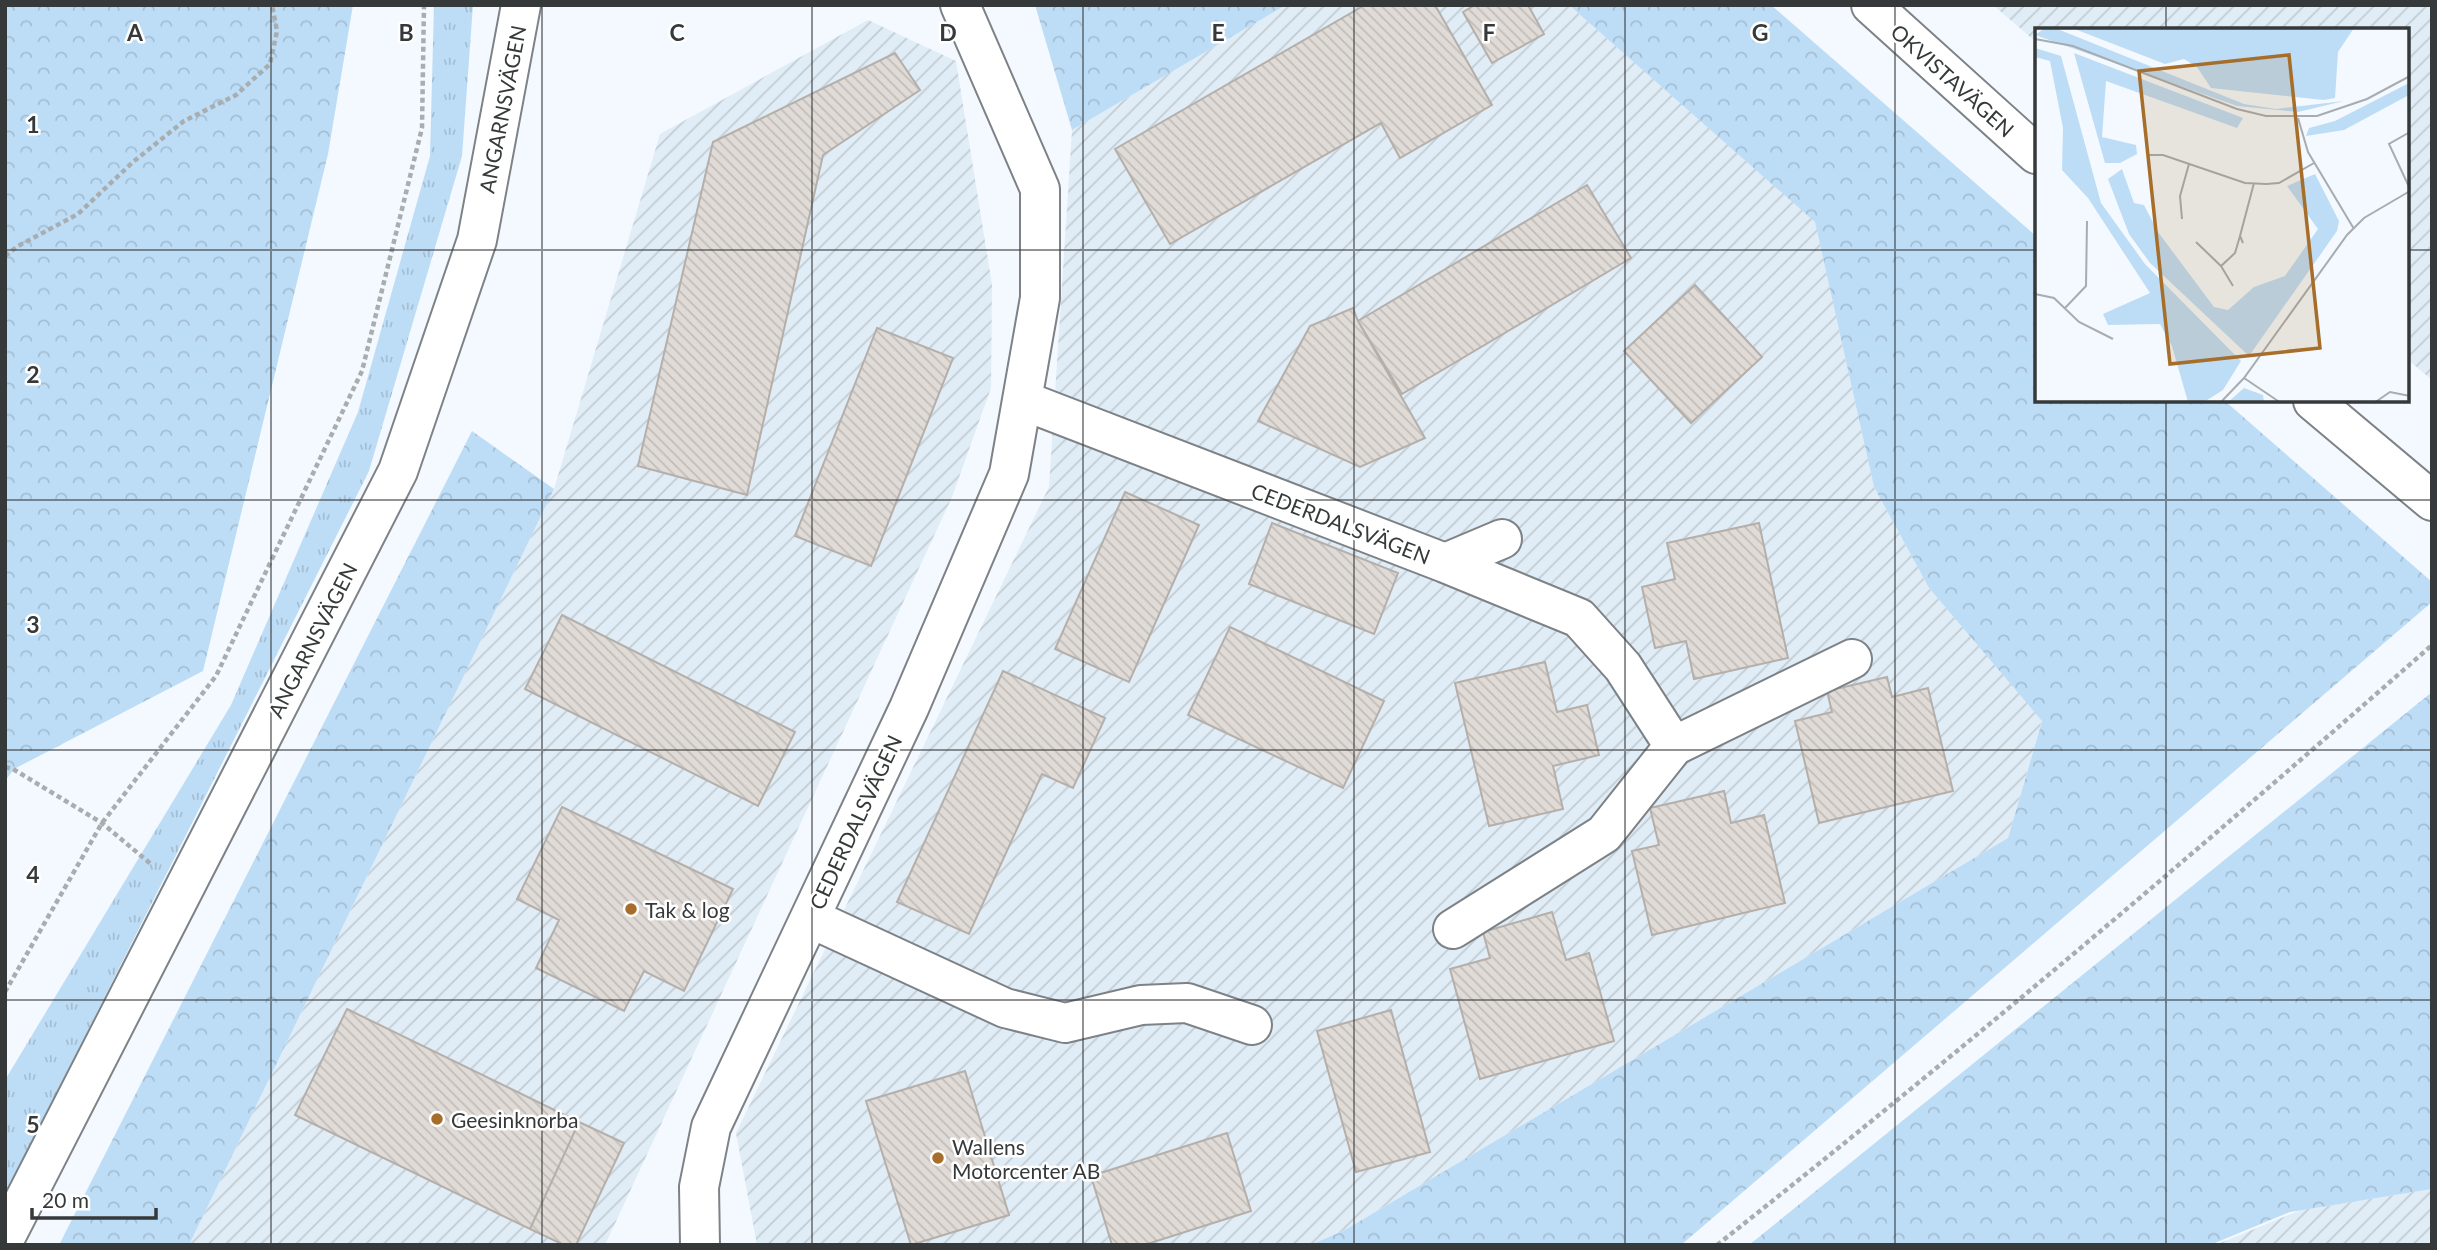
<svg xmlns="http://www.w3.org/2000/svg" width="2437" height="1250" font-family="Lato,sans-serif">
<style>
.industrial{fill:url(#industrial-furrows)}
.grass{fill:url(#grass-tufts)}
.forest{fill:url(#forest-crowns)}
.building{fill:url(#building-back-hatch);stroke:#b4afaa;stroke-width:2}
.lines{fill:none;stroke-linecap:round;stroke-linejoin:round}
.minor-casing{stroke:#7d8287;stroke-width:42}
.major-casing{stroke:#7d8287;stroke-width:42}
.path{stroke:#a8adb0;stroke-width:4.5;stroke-dasharray:5 3.5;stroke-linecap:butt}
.minor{stroke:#fff;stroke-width:38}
.major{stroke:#fff;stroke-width:38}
.grid{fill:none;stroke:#36393a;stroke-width:2;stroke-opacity:0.55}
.poi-dot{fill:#a66e2a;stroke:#fff;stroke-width:2.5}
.labels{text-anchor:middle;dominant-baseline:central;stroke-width:5;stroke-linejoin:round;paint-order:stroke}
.street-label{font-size:21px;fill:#36393a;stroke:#fff}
.poi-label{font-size:21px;fill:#36393a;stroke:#fff;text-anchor:start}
.inset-road{fill:none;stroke:#a7acb0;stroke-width:2}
.view{fill:#a66e2a;fill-opacity:0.15;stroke:#a66e2a;stroke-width:3.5}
.inset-edge{fill:none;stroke:#36393a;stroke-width:3.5}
.grid-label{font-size:23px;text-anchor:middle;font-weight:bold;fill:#36393a;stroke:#fff;stroke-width:5;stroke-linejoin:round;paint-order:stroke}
</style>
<defs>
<pattern id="industrial-furrows" width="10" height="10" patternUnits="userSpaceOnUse" patternTransform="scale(1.75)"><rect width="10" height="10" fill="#e0edf6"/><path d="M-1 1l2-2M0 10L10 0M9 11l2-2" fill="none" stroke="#c1ccd4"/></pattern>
<pattern id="grass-tufts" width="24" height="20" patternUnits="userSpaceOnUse" patternTransform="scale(1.75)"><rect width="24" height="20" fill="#bdddf6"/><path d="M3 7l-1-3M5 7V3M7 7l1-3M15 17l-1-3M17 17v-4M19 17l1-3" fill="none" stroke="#a3bed4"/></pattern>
<pattern id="forest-crowns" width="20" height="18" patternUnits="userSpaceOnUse" patternTransform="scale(1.75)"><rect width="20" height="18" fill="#bdddf6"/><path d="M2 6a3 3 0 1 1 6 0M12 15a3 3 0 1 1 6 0" fill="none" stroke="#a3bed4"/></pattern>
<pattern id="building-back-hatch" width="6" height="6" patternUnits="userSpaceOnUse" patternTransform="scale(1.75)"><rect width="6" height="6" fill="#e0dbd6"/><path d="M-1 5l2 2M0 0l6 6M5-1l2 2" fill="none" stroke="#c1bdb8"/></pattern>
</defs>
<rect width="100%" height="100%" fill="#f3f9fe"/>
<path class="industrial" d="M 1286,5 L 1569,5 L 1815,221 L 1874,487 L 1929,588 L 2042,720 L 2008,838 L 1343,1231 L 1310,1245 L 757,1245 L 736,1133 L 1049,487 L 1072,130 Z
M 1993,5 L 2432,5 L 2432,380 L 2407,359 L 2407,30 L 2036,30 L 2036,42 Z
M 868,20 L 956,61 L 992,285 L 991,388 L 952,497 L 605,1245 L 189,1245 L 554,489 L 660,134 Z
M 2432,1189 L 2432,1245 L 2215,1245 L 2301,1210 Z"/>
<path class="grass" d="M 434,5 L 473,5 L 462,156 L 369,471 L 5,1195 L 5,1080 L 231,705 L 358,412 L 430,156 Z"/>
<path class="forest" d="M 5,5 L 353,5 L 328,154 L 203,671 L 14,769 L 5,781 Z
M 1035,5 L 1286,5 L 1072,130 Z
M 1569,5 L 1771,5 L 2036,236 L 2036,401 L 2225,401 L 2432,582 L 2432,602 L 1681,1245 L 1310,1245 L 1343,1231 L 2008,838 L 2042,721 L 1929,588 L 1874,487 L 1815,222 Z
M 472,431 L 554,489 L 189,1245 L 59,1245 Z
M 2432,692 L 2432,1189 L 2290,1212 L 2210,1245 L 1749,1245 Z"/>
<path class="building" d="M 1365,5 L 1435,5 L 1492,105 L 1400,158 L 1381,123 L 1170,244 L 1115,149 Z
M 1475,5 L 1528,5 L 1544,34 L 1492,63 L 1463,12 Z
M 895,53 L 920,90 L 823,155 L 747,495 L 638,466 L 713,142 Z
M 1587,185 L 1631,258 L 1402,394 L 1358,321 Z
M 1695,285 L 1762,357 L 1691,423 L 1624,351 Z
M 1353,308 L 1358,321 L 1425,438 L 1360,467 L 1258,421 L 1310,326 Z
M 877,328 L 953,358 L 871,566 L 795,536 Z
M 1125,492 L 1199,525 L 1129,682 L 1055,649 Z
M 1272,523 L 1398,573 L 1374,634 L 1249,584 Z
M 1759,523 L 1788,658 L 1694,679 L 1686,641 L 1655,648 L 1642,587 L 1675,579 L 1667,543 Z
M 562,615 L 795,732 L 758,806 L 525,689 Z
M 1230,627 L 1384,701 L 1343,788 L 1188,715 Z
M 1545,662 L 1557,712 L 1587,705 L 1599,755 L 1553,766 L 1563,809 L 1489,826 L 1455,683 Z
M 1003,671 L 1105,718 L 1073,788 L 1042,774 L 969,934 L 897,902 Z
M 1887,677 L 1892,697 L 1928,688 L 1953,791 L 1819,823 L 1795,721 L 1832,712 L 1827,691 Z
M 1724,791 L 1731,823 L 1764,815 L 1785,903 L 1652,935 L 1632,851 L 1659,845 L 1650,808 Z
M 562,807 L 733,889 L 684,991 L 644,971 L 624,1011 L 536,968 L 559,920 L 517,899 Z
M 1552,912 L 1566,960 L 1589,953 L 1614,1041 L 1480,1079 L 1450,969 L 1490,958 L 1483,932 Z
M 347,1009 L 579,1122 L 530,1229 L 295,1115 Z
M 1391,1010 L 1430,1152 L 1356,1172 L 1317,1031 Z
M 965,1071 L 1009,1215 L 911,1245 L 866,1101 Z
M 579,1122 L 624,1143 L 576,1245 L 564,1245 L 530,1229 Z
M 1227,1133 L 1251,1211 L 1144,1245 L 1112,1245 L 1091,1176 Z"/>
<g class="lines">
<g class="minor-casing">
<path id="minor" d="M 1871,5 L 2036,154
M 1022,400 L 1445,563 L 1502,539
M 2313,401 L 2432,501
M 1445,563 L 1579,618 L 1623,667 L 1674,746 L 1604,834 L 1453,929
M 1674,746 L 1852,659
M 810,918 L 1005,1008 L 1065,1023 L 1141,1005 L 1187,1003 L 1252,1025
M 700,1245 L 699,1187 L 711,1127 L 909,708 L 1009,474 L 1040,298 L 1040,189 L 960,5"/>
</g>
<g class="major-casing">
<path id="major" d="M 5,1238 L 398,471 L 477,240 L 521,5"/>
</g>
<path class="path" d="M 5,256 L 18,246 L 78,214 L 133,162 L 184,121 L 236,95 L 270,64 L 277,31 L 272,5
M 5,767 L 13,769 L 102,823 L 152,865
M 5,992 L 102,823 L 216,676 L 362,371 L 422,128 L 424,5
M 1717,1245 C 1961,1052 2198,851 2432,645"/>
<use href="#minor" class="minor"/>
<use href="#major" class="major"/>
</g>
<path class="grid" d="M 271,5 L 271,1245M 542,5 L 542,1245M 812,5 L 812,1245M 1083,5 L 1083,1245M 1354,5 L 1354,1245M 1625,5 L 1625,1245M 1895,5 L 1895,1245M 2166,5 L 2166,30M 5,250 L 2036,250M 2407,250 L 2432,250M 2166,401 L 2166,1245M 5,500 L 2432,500M 5,750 L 2432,750M 5,1000 L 2432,1000"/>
<g class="poi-dot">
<circle cx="631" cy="909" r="7"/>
<circle cx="437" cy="1119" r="7"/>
<circle cx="938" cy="1158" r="7"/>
</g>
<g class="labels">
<g class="street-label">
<text transform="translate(1953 80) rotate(42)">OKVISTAVÄGEN</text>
<text transform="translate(502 109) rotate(-79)">ANGARNSVÄGEN</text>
<text transform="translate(1341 523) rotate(21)">CEDERDALSVÄGEN</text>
<text transform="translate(312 640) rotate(-63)">ANGARNSVÄGEN</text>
<text transform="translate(855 822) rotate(-65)">CEDERDALSVÄGEN</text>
</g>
<g class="poi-label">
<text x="645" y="909">Tak &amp; log</text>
<text x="451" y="1119">Geesinknorba</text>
<text x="952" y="1146">Wallens<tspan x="952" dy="24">Motorcenter AB</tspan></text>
</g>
</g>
<g transform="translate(2035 28)">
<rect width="374" height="374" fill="#f3f9fe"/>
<path d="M 10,0 L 20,0 L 209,76 L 241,81 L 309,73 L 263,84 L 202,78 L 0,7 Z" fill="#bdddf6"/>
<path d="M 37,0 L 319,0 L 303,24 L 300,70 L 289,72 L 176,60 L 162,39 L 149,31 L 130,36 ZM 0,20 L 26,28 L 66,175 L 110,236 L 206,333 L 188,362 L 169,374 L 153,374 L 137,318 L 125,296 L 73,297 L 68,286 L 115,265 L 53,170 L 27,142 L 28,100 L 15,33 L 0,29 ZM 39,25 L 208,90 L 202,100 L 71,53 L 67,109 L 101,117 L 102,126 L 85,135 L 70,135 ZM 374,55 L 374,67 L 309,102 L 271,108 L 274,100 L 300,93 ZM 87,141 L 99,175 L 109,177 L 123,204 L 179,279 L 193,282 L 219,259 L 250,248 L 283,201 L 252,158 L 280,146 L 304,193 L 302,203 L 214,328 L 115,235 L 94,206 L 73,151 ZM 209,360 L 228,367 L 229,374 L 192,375 Z" fill="#bdddf6"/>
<path class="inset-road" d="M 0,11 L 38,18 L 202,81 L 231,88 L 282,88 L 332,71 L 375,48M 263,90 L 273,124 L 319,201M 375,104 L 354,116 L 375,161M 113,127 L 128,127 L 210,155 L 231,156 L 244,155 L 279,135M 147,191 L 145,168 L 154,136M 161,214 L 186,238 L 200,225 L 205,208M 208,215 L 205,208 L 219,155M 186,238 L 198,258M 0,266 L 19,270 L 44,294 L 78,311M 30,280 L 51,258 L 52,193M 209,350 L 246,375M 185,375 L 209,350 L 312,207 L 329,190 L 375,163M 339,375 L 355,364 L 375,368"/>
<path class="view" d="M 254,27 L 285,320 L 135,336 L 104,43 Z"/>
<rect width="374" height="374" class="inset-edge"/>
</g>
<g class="grid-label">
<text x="135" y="41">A</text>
<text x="406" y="41">B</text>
<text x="677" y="41">C</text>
<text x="948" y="41">D</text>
<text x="1218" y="41">E</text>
<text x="1489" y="41">F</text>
<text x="1760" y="41">G</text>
<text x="33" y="133">1</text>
<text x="33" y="383">2</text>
<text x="33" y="633">3</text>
<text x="33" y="883">4</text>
<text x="33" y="1133">5</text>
</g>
<rect width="2437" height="1250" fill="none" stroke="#36393a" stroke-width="14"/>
<path d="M32 1208v10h124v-10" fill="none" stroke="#36393a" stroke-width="3.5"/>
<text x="42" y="1208" font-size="21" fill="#36393a" stroke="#ffffff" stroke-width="5" paint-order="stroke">20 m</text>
</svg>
